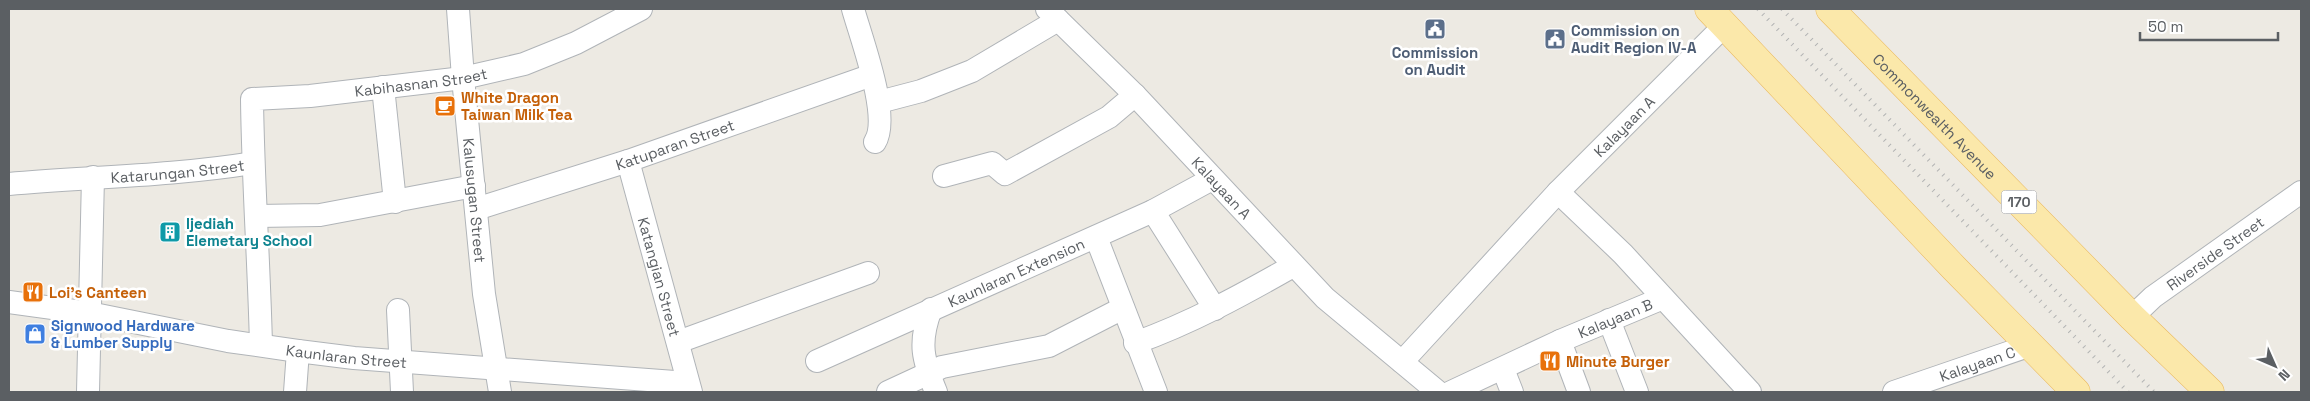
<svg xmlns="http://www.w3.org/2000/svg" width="2310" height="401" font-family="'Space Grotesk',sans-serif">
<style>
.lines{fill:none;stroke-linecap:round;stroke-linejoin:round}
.minor-casing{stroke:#b0b4b8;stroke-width:24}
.primary-casing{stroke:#eab95f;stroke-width:29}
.minor{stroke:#fff;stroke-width:22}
.primary{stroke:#fbe8aa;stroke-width:28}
.rail{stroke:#b2b3b3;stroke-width:4;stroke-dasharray:1 6;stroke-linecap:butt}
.labels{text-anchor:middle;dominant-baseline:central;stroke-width:5;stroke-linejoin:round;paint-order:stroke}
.shield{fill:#fff;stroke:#8c8f92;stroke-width:1}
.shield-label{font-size:14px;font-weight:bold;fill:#5b5f63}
.service-label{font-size:15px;font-weight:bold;fill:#4e5e75;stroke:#fff;text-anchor:start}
.street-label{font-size:15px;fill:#5b5f63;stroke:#fff}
.food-label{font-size:15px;font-weight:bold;fill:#c56008;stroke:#fff;text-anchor:start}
.culture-label{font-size:15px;font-weight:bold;fill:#0d838f;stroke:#fff;text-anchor:start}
.shop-label{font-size:15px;font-weight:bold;fill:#366cbe;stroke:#fff;text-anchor:start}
</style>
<rect width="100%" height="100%" fill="#edeae3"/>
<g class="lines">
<g class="minor-casing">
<g id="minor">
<path id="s1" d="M 458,9 L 463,78 L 484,294 L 500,392"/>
<path d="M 853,9 C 861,38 891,117 875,142"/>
<path id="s2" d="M 1047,9 L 1135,95 L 1325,298 L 1438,392"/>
<path d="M 383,87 L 395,202"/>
<path d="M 879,102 L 921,91 L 972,71 L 1058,20"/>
<path id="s3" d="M 628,161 L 691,392"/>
<path d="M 944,176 L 992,163 L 1005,174 L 1109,117 L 1135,95"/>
<path id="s4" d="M 9,184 C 90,177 172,176 253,163"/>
<path d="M 1558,192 L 1623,254 L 1750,392"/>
<path id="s5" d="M 476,209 L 628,161 L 872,75"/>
<path d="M 1153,211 L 1215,309"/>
<path d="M 257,216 L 320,215 L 474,186"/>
<path d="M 1096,237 L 1156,392"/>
<path id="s6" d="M 9,302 L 89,313 L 228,341 L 298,351 L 354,358 L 688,383"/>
<path d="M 931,309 C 918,343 923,360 936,392"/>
<path d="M 398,310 L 402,392"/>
<path id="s7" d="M 2132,317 L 2153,297 L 2301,192"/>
<path d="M 1609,320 L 1637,392"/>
<path d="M 1560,341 L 1579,392"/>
<path d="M 678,342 L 868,273"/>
<path d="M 1135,343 C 1191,323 1242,295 1293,266"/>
<path id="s8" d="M 261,345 C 259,263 253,181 252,99 L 310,96 L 463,78 L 524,64 L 576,43 L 641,9"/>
<path id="s9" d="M 817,361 L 1153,211 L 1212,179"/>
<path id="s10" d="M 1402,362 L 1558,192 L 1725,25"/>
<path d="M 1503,369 L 1512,392"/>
<path d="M 88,392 L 93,177"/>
<path d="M 295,392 L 298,351"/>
<path d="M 888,392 L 942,367 L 1049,346 L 1123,308"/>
<path id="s11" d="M 1451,392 L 1560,341 L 1663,298"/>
<path id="s12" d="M 1894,392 L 2031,345"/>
</g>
</g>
<g class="primary-casing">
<g id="primary">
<path d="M 1709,9 L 1954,268 L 2076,392"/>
<path id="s13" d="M 1830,9 L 2132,317 L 2210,392"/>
</g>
</g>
<use href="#minor" class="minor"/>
<use href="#primary" class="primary"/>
<path class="rail" d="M 1758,9 L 2128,392
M 1782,9 L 2154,392"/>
</g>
<defs>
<g id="civic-square" transform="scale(1.125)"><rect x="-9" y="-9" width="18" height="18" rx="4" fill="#5c6f8a" stroke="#fff"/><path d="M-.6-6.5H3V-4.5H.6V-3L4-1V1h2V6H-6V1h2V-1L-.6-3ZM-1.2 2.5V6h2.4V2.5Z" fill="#fff"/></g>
<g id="cafe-square" transform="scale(1.125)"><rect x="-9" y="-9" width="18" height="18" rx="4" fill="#e8710a" stroke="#fff"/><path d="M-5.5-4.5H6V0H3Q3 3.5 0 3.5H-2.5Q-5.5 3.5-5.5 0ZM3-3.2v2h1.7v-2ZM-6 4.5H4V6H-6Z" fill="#fff"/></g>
<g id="building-square" transform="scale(1.125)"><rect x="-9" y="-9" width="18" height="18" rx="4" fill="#0f9aa8" stroke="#fff"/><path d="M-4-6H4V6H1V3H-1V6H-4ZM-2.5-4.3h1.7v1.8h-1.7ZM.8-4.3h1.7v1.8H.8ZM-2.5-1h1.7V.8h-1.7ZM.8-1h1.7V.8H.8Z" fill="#fff"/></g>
<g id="restaurant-square" transform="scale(1.125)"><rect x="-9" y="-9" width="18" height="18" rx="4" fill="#e8710a" stroke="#fff"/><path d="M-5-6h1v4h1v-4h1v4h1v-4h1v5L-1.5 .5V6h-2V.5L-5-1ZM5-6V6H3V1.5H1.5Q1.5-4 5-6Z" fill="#fff"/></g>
<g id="shop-square" transform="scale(1.125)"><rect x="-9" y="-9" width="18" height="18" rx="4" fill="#3f7fe0" stroke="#fff"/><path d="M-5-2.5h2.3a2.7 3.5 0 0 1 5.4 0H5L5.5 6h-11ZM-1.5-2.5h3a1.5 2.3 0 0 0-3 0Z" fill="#fff"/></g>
</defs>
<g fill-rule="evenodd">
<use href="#civic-square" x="1435" y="29"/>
<use href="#civic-square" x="1555" y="39"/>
<use href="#cafe-square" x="445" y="106"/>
<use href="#building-square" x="170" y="232"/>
<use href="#restaurant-square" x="33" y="292"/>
<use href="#shop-square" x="35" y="334"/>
<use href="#restaurant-square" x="1550" y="361"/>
</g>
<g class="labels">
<rect class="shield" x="2001.5" y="190.5" width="35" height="23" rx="4"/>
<g class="shield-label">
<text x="2019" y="202">170</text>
</g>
<g class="service-label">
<text x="1571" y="30">Commission on<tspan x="1571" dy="17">Audit Region IV-A</tspan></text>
<text x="1435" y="52" text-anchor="middle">Commission<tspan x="1435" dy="17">on Audit</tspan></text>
</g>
<g class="street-label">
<text stroke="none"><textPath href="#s8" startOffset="416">Kabihasnan Street</textPath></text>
<text stroke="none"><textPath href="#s13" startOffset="150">Commonwealth Avenue</textPath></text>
<text stroke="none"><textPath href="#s10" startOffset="324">Kalayaan A</textPath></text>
<text stroke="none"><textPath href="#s5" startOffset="209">Katuparan Street</textPath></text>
<text stroke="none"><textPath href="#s4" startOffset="169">Katarungan Street</textPath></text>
<text stroke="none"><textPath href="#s2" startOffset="250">Kalayaan A</textPath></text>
<text stroke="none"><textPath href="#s1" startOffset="192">Kalusugan Street</textPath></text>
<text stroke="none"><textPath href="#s7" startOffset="105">Riverside Street</textPath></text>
<text stroke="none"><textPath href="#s9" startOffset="218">Kaunlaran Extension</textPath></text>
<text stroke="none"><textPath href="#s3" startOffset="120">Katangian Street</textPath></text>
<text stroke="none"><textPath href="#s11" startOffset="180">Kalayaan B</textPath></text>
<text stroke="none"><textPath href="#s6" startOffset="342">Kaunlaran Street</textPath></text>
<text stroke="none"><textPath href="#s12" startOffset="88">Kalayaan C</textPath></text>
</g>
<g class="food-label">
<text x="461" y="97">White Dragon<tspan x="461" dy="17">Taiwan Milk Tea</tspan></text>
<text x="49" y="292">Loi's Canteen</text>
<text x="1566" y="361">Minute Burger</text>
</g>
<g class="culture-label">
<text x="186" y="223">Ijediah<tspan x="186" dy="17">Elemetary School</tspan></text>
</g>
<g class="shop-label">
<text x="51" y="325">Signwood Hardware<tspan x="51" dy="17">&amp; Lumber Supply</tspan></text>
</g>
</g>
<rect width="2310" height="401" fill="none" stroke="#5b5f63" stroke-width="20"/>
<g transform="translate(2275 366) rotate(135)" stroke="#ffffff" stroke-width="4" paint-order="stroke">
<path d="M0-4L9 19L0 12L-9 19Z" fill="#5b5f63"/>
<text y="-8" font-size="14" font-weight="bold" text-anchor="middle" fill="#5b5f63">N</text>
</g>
<path d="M2140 32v8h138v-8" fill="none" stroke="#5b5f63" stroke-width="2.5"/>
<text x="2148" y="32" font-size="15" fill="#5b5f63" stroke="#ffffff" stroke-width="4" paint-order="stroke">50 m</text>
</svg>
